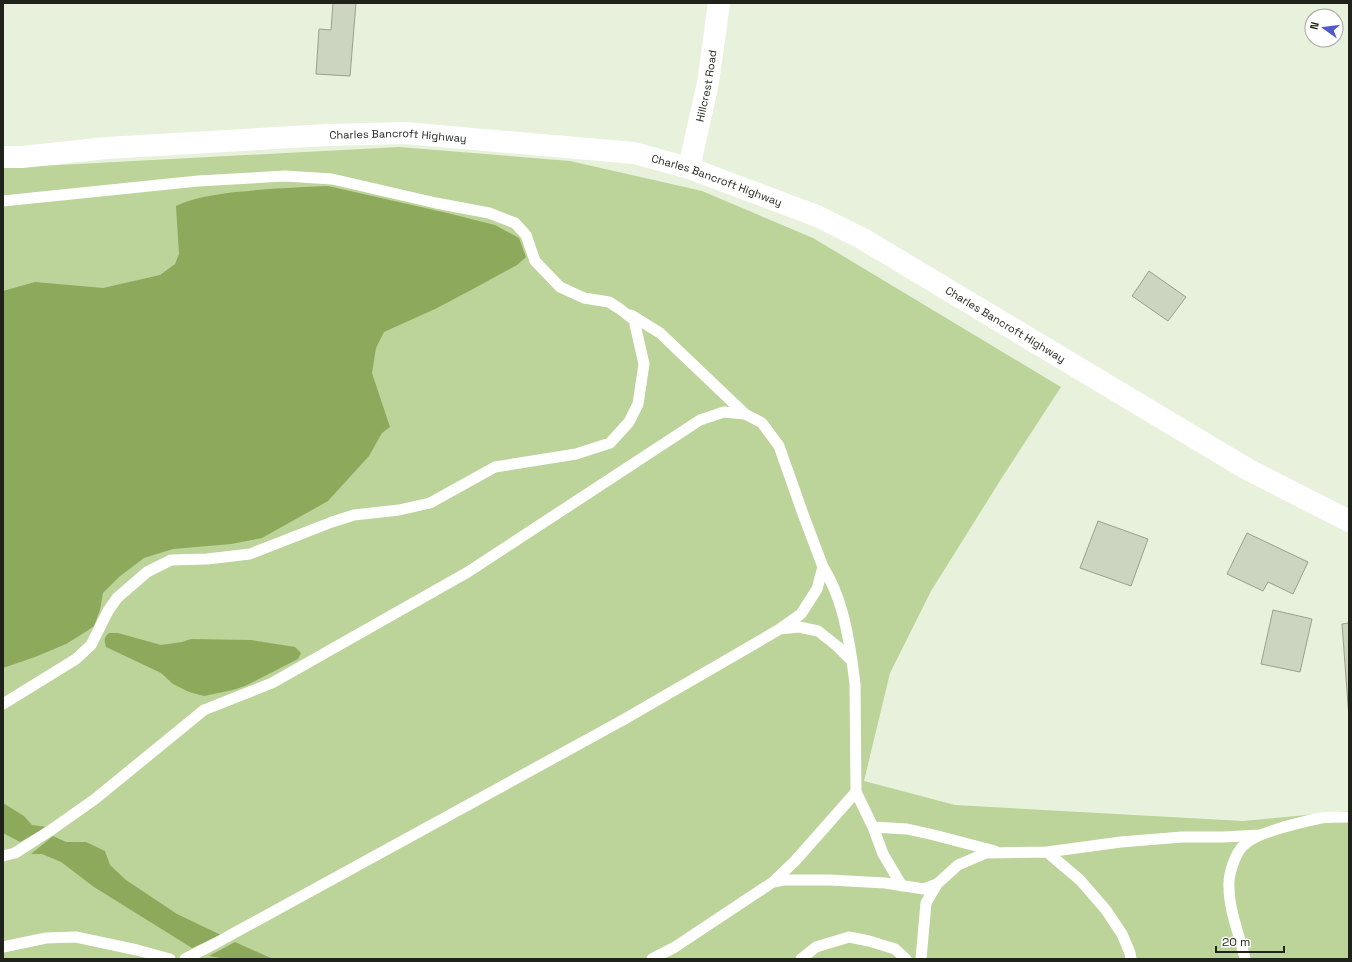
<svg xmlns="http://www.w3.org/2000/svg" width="1352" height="962" font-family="'Space Grotesk',sans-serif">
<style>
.green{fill:#bcd39a}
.water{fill:#8daa5c}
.building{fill:#ccd5c0;stroke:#99a18d}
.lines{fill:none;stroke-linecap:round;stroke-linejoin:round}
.service{stroke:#fff;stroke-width:11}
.tertiary{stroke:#fff;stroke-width:22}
.secondary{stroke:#fff;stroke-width:22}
.labels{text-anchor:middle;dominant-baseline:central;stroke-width:4;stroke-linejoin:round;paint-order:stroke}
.street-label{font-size:11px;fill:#1e221a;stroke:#fff}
</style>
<rect width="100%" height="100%" fill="#e7f1db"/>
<path class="green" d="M 399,147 L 570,161 L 702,191 L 813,238 L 1061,387 L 1003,476 L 931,591 L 890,673 L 864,781 L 955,805 L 1243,821 L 1349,811 L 1349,959 L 3,959 L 3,168 Z"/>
<path class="water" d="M 328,186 L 443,212 L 495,225 L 519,238 L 526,257 L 517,265 L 473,289 L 435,309 L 384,332 L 376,348 L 372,373 L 390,427 L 382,433 L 369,456 L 328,501 L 262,538 L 231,544 L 173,549 L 144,558 L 119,577 L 103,593 L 100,610 L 94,626 L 87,631 L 66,644 L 35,657 L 3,668 L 3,291 L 35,282 L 103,288 L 160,275 L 175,264 L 179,254 L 176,206 C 194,197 215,195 235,192 C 267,189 296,187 328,186 Z
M 109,633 L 118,633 L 161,645 L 182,642 L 191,639 L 251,640 L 295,647 L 301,653 L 298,659 L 245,686 L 233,690 L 204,696 L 189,692 L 173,684 L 161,673 L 106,647 C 104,640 104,637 109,633 Z
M 3,803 L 24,816 L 32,825 L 47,827 L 20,842 L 3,833 Z
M 53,836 L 66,842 L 86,842 L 105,851 L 110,865 L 126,880 L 177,914 L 221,935 L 192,948 L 94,887 L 61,862 L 42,854 L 31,854 Z
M 235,942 L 273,959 L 226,959 L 209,956 Z"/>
<path class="building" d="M 333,3 L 356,3 L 350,76 L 316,74 L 319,29 L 331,30 Z
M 1149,271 L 1186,297 L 1168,321 L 1132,296 Z
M 1098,521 L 1148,539 L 1131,586 L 1080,568 Z
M 1247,533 L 1308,562 L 1293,594 L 1268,582 L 1263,591 L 1227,574 Z
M 1273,610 L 1312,619 L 1300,672 L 1261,664 Z
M 1349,623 L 1349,718 L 1342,624 Z"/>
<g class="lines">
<path class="service" d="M 3,201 L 198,181 L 285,176 L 332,179 L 436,203 L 489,213 L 515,223 L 526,235 L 535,261 L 560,287 L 584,298 L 609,302 L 620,309 L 634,320 L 644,364 L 638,404 L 629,422 L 610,443 L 576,454 L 495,467 L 430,503 L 399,510 L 354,515 L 332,522 L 250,554 L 207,559 L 171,560 L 147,572 L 117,598 L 108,611 L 91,645 L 76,659 L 3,704
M 631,315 L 660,333 L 745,414
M 781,628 L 801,614 L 817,589 L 823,567 C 841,596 847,628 852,661
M 856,792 L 873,827
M 1047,852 L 1080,880 L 1106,910 L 1122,934 L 1130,953 L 1131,959
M 3,856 L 15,853 L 51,830 L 95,799 L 204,710 L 272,683 L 468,572 L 700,420 L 724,412 L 745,414 L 762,423 L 779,446 L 803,514 L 823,567
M 902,886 L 883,854 L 873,827 L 907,829 L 934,835 L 995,851
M 3,947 L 46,938 L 76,937 L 137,950 L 170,959
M 185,959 L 216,943 L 623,720 L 780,629 L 799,627 L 818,631 L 837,646 L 852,661 L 855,684 L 856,792 L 795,861 L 773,882
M 652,959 L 675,947 L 773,882 L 784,880 L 830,880 L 885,883 L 924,889 L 937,884
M 801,959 L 816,947 L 849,937 L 869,941 L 895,949 L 906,959
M 921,959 L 926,903 L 937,884 L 958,865 L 986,853 L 1047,852 L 1121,842 L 1182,837 L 1223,837 L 1260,835
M 1245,959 C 1240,936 1229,911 1229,887 C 1228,875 1235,853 1244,845 C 1257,832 1302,822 1321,818 C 1330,817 1340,817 1349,817"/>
<path class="tertiary" id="s1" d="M 689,168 L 708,83 L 719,3"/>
<path class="secondary" id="s2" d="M 3,157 L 22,157 L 106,148 L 327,135 L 405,133 L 634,153 L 689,168 L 817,216 L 863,239 L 1247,469 L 1349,521"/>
</g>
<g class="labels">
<g class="street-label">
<text stroke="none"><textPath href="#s1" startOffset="84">Hillcrest Road</textPath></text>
<text stroke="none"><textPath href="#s2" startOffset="396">Charles Bancroft Highway</textPath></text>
<text stroke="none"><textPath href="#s2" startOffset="720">Charles Bancroft Highway</textPath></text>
<text stroke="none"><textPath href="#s2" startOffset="1044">Charles Bancroft Highway</textPath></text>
</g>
</g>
<rect width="1352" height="962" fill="none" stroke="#1e221a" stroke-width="8"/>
<g transform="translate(1324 28) rotate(284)"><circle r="19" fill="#ffffff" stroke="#a5a7a3"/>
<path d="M0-3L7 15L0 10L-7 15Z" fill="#5259cf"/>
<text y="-6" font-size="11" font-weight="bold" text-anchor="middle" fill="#1e221a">N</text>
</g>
<path d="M1216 946v6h68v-6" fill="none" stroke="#1e221a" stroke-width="2"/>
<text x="1222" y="946" font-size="12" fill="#1e221a" stroke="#ffffff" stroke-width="3" paint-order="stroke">20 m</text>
</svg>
